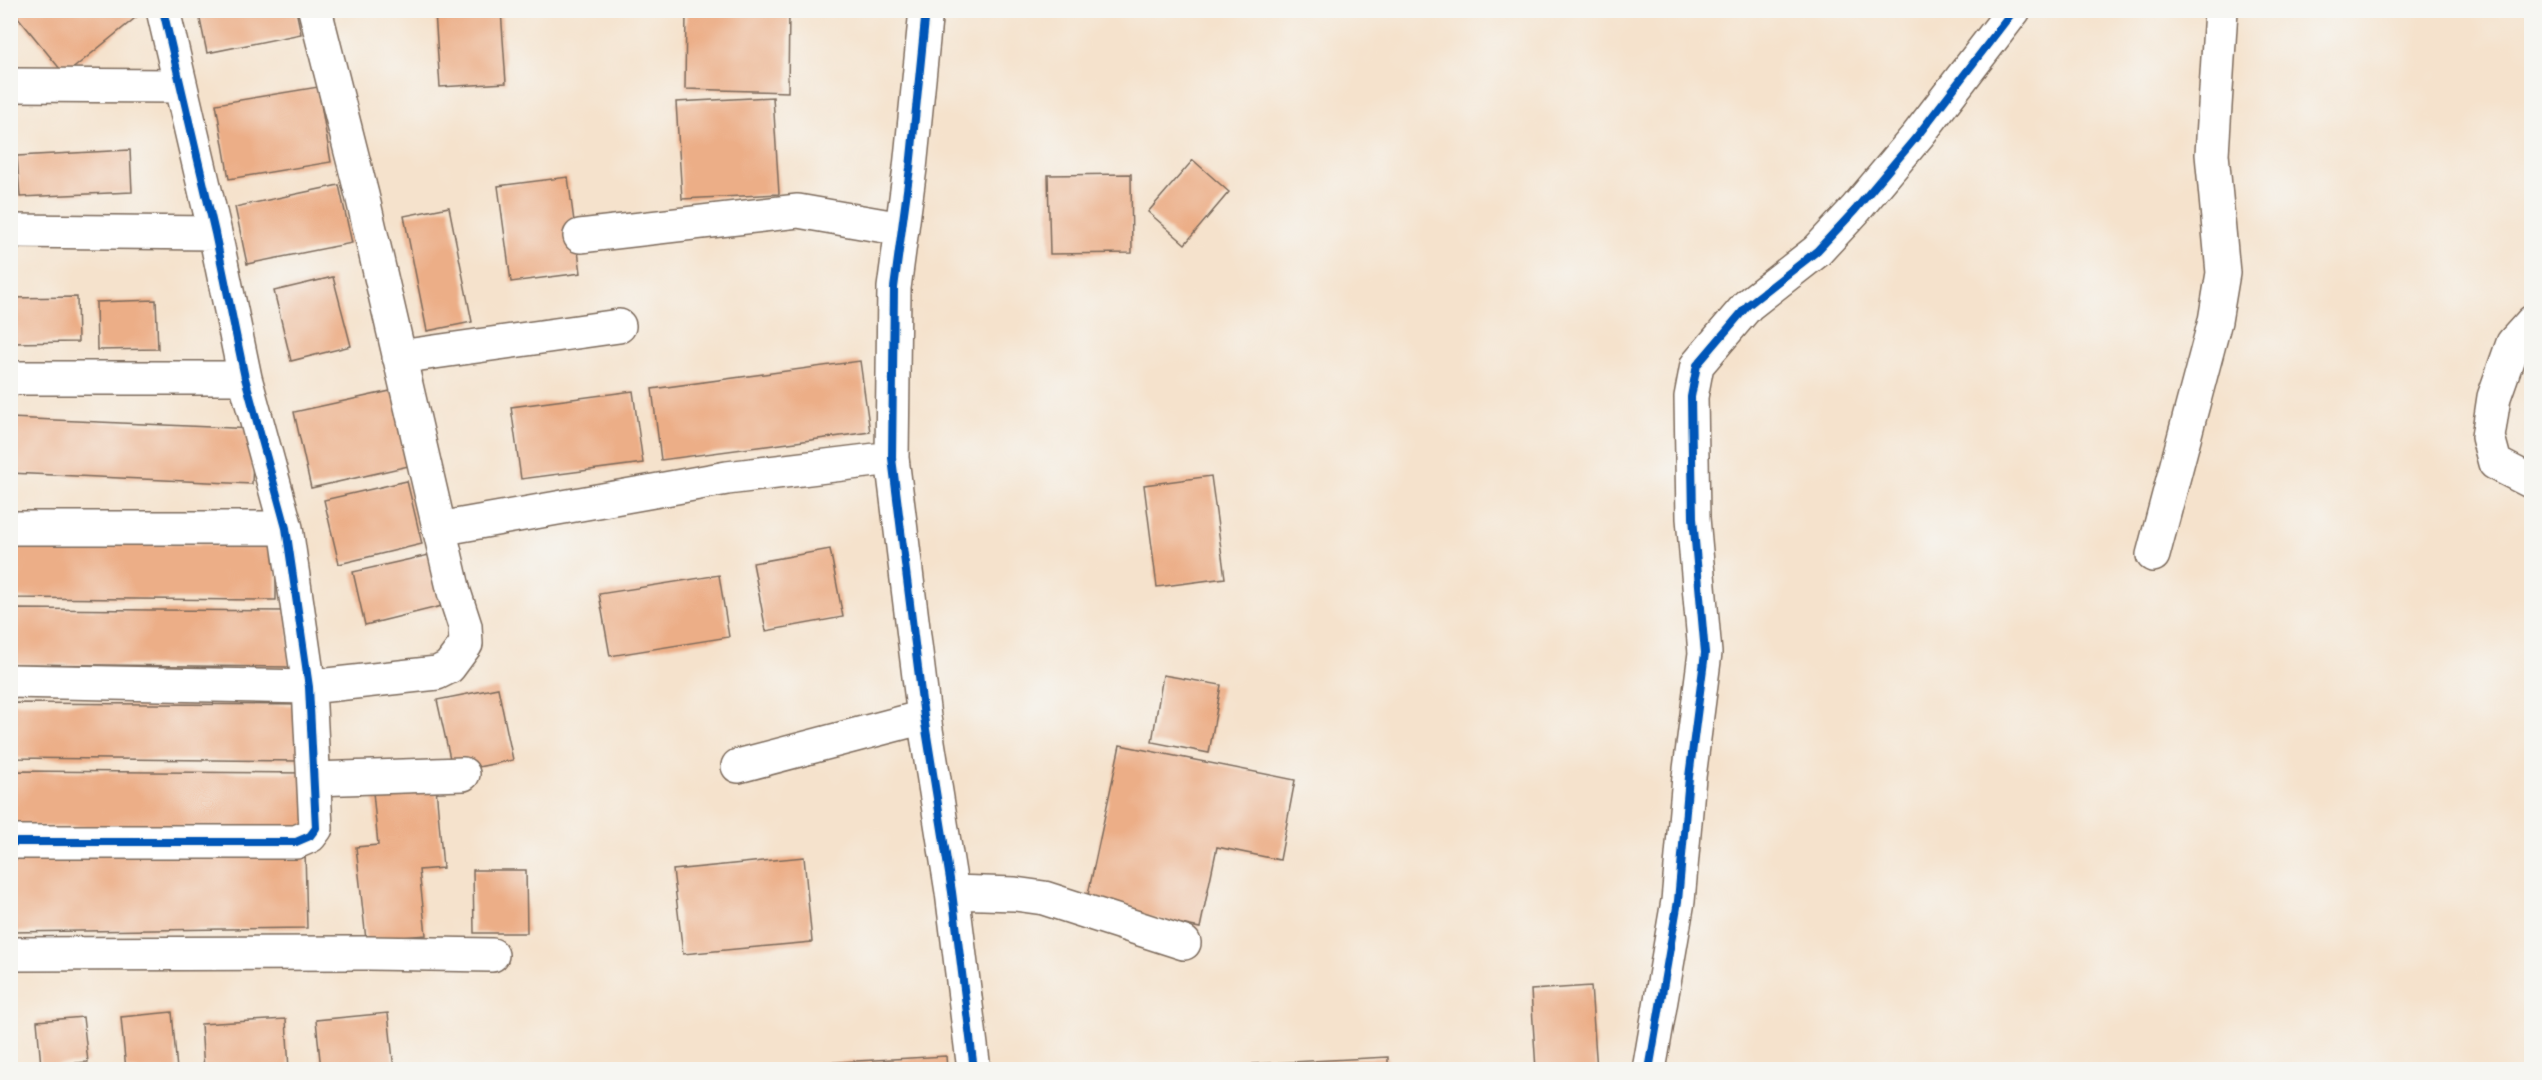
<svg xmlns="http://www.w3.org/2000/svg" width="2542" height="1080" font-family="Delius,sans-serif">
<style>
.building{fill:#ecae87}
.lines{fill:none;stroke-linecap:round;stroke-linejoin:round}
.minor-casing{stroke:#7c6a5b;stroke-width:36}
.minor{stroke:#fff;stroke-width:33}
.cycleway-casing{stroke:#f6f6f2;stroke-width:11}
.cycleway{stroke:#0057b8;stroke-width:8}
</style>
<rect width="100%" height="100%" fill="#f6f6f2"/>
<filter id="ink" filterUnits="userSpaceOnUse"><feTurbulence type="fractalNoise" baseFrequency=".0167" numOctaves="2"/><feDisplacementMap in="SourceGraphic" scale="12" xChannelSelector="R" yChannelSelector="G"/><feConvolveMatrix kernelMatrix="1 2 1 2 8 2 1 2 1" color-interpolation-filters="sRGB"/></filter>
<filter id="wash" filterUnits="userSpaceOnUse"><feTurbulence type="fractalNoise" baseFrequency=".008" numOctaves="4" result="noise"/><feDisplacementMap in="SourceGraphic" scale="24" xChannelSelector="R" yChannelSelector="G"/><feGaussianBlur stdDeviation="1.35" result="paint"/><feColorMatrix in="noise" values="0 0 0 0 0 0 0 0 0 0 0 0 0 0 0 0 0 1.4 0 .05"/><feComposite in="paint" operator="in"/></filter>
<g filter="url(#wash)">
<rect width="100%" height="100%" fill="#f5e2cc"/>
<g id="blocks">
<path class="building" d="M 12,10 L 145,10 L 65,75 Z
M 198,10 L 296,10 L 301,34 L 207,53 Z
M 501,10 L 506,83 L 440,87 L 435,12 Z
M 686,10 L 789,10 L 788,92 L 685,89 Z
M 318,87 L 331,162 L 229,179 L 216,104 Z
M 773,97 L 779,194 L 682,199 L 676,102 Z
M 130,150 L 132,192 L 20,197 L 17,156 Z
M 1193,160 L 1229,192 L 1185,244 L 1148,212 Z
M 1131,174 L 1132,253 L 1050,254 L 1048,175 Z
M 568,177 L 581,273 L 511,282 L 498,186 Z
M 339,185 L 352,243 L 247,264 L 235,207 Z
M 449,207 L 472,322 L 427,331 L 404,216 Z
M 333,277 L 351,346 L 291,361 L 274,291 Z
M 77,297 L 78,342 L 10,343 L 10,298 Z
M 156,300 L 158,349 L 97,350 L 96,302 Z
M 860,361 L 870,432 L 661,460 L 652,389 Z
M 395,390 L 413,465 L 311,488 L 294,412 Z
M 633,391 L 643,463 L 521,479 L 511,407 Z
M 10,418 L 254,429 L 252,484 L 10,473 Z
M 1211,476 L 1225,578 L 1157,587 L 1144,485 Z
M 407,481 L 422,544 L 339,564 L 324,500 Z
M 10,542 L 276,545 L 276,600 L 10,598 Z
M 830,549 L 843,617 L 766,631 L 753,563 Z
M 429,555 L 442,606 L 365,625 L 353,572 Z
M 719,575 L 729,637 L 610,656 L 599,594 Z
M 10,609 L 289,611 L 289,667 L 10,664 Z
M 1163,675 L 1221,685 L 1209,753 L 1152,742 Z
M 498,688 L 513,760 L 453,772 L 437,700 Z
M 10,703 L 304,705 L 304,761 L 10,758 Z
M 1120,745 L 1295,780 L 1280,860 L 1217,847 L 1200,928 L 1086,904 Z
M 10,771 L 309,773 L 308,829 L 10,826 Z
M 436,787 L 443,868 L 419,870 L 426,935 L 366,940 L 356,847 L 378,845 L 373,792 Z
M 305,851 L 307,928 L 10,932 L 10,854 Z
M 804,857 L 812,942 L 683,954 L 673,870 Z
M 473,870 L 526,870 L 527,933 L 474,933 Z
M 1591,986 L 1597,1070 L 1536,1070 L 1531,990 Z
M 172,1012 L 177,1070 L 126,1070 L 121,1017 Z
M 388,1013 L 394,1070 L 321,1070 L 316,1020 Z
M 83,1017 L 88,1062 L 41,1066 L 37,1021 Z
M 286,1019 L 289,1070 L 204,1070 L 201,1024 Z
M 946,1056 L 947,1070 L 804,1070 L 804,1064 Z
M 1388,1057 L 1388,1070 L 1253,1070 L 1253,1064 Z"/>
</g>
</g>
<g filter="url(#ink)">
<use href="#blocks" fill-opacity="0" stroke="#7c6a5b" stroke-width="1.5"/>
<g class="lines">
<g class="minor-casing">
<path id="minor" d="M 926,10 L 910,168 L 894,288 L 892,458 L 924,717 L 952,892 L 974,1070
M 10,85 L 179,86
M 10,231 L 215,233
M 580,236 L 798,211 L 902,229
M 2532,322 L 2513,343 L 2494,397 L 2488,437 L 2495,463 L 2532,482
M 399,357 L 619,326
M 10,378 L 245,378
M 10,528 L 286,528
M 439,529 L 727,478 L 892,458
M 2153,555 L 2215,321 L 2223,273 L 2212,154 L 2221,10
M 10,681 L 309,687 L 437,673 L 449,667 L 466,644 L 465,626 L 454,592 L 362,195 L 315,10
M 738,766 L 924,717
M 314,779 L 463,774
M 10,842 L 296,842 L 310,836 L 316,828 L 309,687 L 286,528 L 245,378 L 215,233 L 163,10
M 952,892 L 1015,894 L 1044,898 L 1184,943
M 10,954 L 369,953 L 492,955
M 1649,1070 L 1678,901 L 1689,777 L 1705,653 L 1693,518 L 1691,397 L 1697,365 L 1748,305 L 1817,251 L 1855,210 L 1918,135 L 2014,10"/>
</g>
<use href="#minor" class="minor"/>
<g class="cycleway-casing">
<path id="cycleway" d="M 926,10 L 910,168 L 894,288 L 892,458 L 924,717 L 952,892 L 974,1070
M 10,842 L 296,842 L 310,836 L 316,828 L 309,687 L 286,528 L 245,378 L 215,233 L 163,10
M 1649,1070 L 1678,901 L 1689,777 L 1705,653 L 1693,518 L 1691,397 L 1697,365 L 1748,305 L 1817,251 L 1855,210 L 1918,135 L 2014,10"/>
</g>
<use href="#cycleway" class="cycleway"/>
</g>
</g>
<rect width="2542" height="1080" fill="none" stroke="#f6f6f2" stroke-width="36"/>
</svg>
